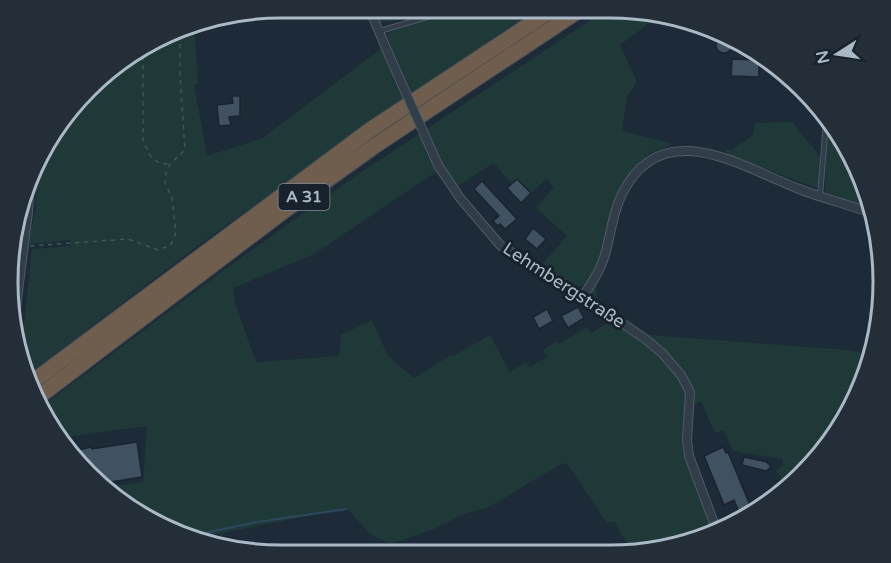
<svg xmlns="http://www.w3.org/2000/svg" width="891" height="563" font-family="'Varela Round',sans-serif">
<style>
.green{fill:#1f3939}
.lines{fill:none;stroke-linecap:round;stroke-linejoin:round}
.stream{stroke:#2d475f;stroke-width:2}
.building{fill:#405161;stroke:#19242f;stroke-width:1.5}
.service-casing{stroke:#4f5b67;stroke-width:6}
.minor-casing{stroke:#4f5b67;stroke-width:10}
.motorway-casing{stroke:#3c4853;stroke-width:17}
.path{stroke:#3d5656;stroke-width:1.5;stroke-dasharray:4.5 4.5;stroke-linecap:butt}
.service{stroke:#313d48;stroke-width:4}
.minor{stroke:#313d48;stroke-width:8}
.motorway{stroke:#6f5e4d;stroke-width:15}
.minor-bridge-casing{stroke:#4f5b67;stroke-width:10;stroke-linecap:butt}
.minor-bridge{stroke:#313d48;stroke-width:8}
.labels{text-anchor:middle;dominant-baseline:central;stroke-width:6;stroke-linejoin:round;paint-order:stroke}
.shield{fill:#17222d;stroke:#7f8b98;stroke-width:1.5}
.shield-label{font-size:16px;font-weight:bold;fill:#abb8c6}
.street-label{font-size:18px;fill:#abb8c6;stroke:#17222d}
.rim{fill:none;stroke:#abb8c6;stroke-width:3}
</style>
<rect width="100%" height="100%" fill="#1d2b38"/>
<path class="green" d="M 365,8 L 367,9 L 405,98 L 196,247 L 27,376 C 18,355 15,346 18,323 L 24,324 L 32,249 L 71,246 L 70,240 L 33,244 L 28,243 L 36,209 L 34,172 L 64,114 L 129,54 L 194,22 L 198,84 L 194,85 L 207,156 L 263,138 L 383,47 Z
M 374,8 L 442,9 L 432,14 L 380,23 Z
M 453,9 L 537,9 L 410,95 L 391,53 C 394,47 386,40 388,33 L 434,17 L 435,19 Z
M 606,10 L 646,10 L 661,14 L 620,45 L 637,82 L 627,97 L 622,131 L 673,144 C 663,148 652,151 644,158 C 630,169 621,188 615,205 C 609,222 603,283 581,286 C 568,288 551,273 540,267 L 567,236 L 536,208 L 554,187 L 546,179 L 531,193 L 517,179 L 511,184 L 494,163 L 456,187 L 442,178 L 442,181 L 436,172 L 314,254 L 233,288 L 235,303 L 256,362 L 339,356 L 341,335 L 372,320 L 388,356 L 414,378 L 451,355 L 453,356 L 490,335 L 510,372 L 526,362 L 530,367 L 547,357 L 543,350 L 557,341 L 559,344 L 587,327 L 591,333 L 612,321 L 651,346 L 674,371 L 687,393 L 684,426 L 685,459 L 714,532 L 636,553 L 620,533 L 615,521 L 607,523 L 569,466 L 563,463 L 487,508 L 466,513 L 434,529 L 389,544 L 370,534 L 347,508 L 192,539 L 176,535 L 101,488 L 143,482 L 147,426 L 58,438 L 53,433 L 41,407 L 228,267 L 354,177 Z
M 793,122 C 802,140 822,148 821,170 C 820,177 820,183 817,188 L 726,154 L 725,150 L 732,150 L 753,135 L 755,123 Z
M 827,124 L 855,160 L 867,206 L 827,193 L 825,189 Z
M 26,186 L 22,233 L 16,236 L 16,239 L 20,242 L 11,297 L 8,264 L 22,193 Z
M 597,279 L 596,299 L 650,335 L 846,350 L 871,354 L 869,369 L 816,462 L 766,500 L 766,492 L 783,481 L 776,470 L 783,465 L 783,459 L 733,451 L 724,430 L 715,433 L 701,401 L 695,404 L 692,399 L 679,369 L 587,294 Z"/>
<g class="lines">
<path class="stream" d="M 185,537 L 257,522 L 347,509"/>
</g>
<path class="building" d="M716 45a8 8 0 1 1 16 0a8 8 0 1 1-16 0Z
M 732,59 L 759,60 L 759,77 L 731,76 Z
M 232,96 L 240,96 L 240,116 L 229,117 L 231,125 L 219,126 L 217,105 L 233,103 Z
M 517,179 L 531,193 L 521,203 L 507,188 Z
M 482,181 L 517,219 L 505,229 L 500,224 L 498,226 L 493,221 L 499,216 L 474,189 Z
M 533,228 L 546,239 L 537,249 L 525,239 Z
M 578,307 L 584,318 L 568,328 L 561,316 Z
M 547,309 L 553,321 L 539,329 L 533,317 Z
M 137,442 L 142,477 L 98,484 L 70,452 L 91,447 L 92,449 Z
M 723,447 L 726,453 L 728,452 L 752,510 L 741,517 L 734,500 L 724,505 L 704,456 Z
M 744,457 L 767,462 L 771,467 L 766,471 L 742,465 Z"/>
<g class="lines">
<g class="service-casing">
<path id="service" d="M 380,31 L 434,15 L 446,9
M 820,196 L 826,122"/>
</g>
<g class="minor-casing">
<path id="minor" d="M 369,8 L 389,55
M 438,165 L 460,198 L 501,246 L 583,296 L 648,341 L 663,354 L 681,375 L 690,392 L 687,440 L 689,456 L 717,531
M 583,296 C 593,282 602,268 606,251 C 611,232 613,212 622,194 C 662,113 742,167 799,189 C 822,198 846,204 869,212
M 14,323 L 28,212 L 30,179"/>
</g>
<g class="motorway-casing">
<path id="motorway" d="M 31,383 L 370,130 L 553,9
M 37,398 L 281,213 L 376,145 L 581,9"/>
</g>
<path class="path" d="M 143,47 L 143,141 L 151,157 L 159,163 L 168,164
M 30,246 L 128,239 L 158,250 L 171,245 L 176,232 L 172,198 L 165,183 L 166,173 L 170,164 L 185,150 L 180,76 L 180,29"/>
<use href="#service" class="service"/>
<use href="#minor" class="minor"/>
<use href="#motorway" class="motorway"/>
<g class="minor-bridge-casing">
<path id="minor-bridge" d="M 389,55 L 438,165"/>
</g>
<use href="#minor-bridge" class="minor-bridge"/>
</g>
<g class="labels">
<rect class="shield" x="278.5" y="184" width="51" height="26" rx="4.5"/>
<g class="shield-label">
<text x="304" y="197">A 31</text>
</g>
<g class="street-label">
<text transform="translate(564 285) rotate(33)">Lehmbergstraße</text>
</g>
</g>
<path d="M0 0H891V563H0ZM281 18H610A263 263 0 0 1 873 281V282A263 263 0 0 1 610 545H281A263 263 0 0 1 18 282V281A263 263 0 0 1 281 18Z" fill="#232e39" fill-rule="evenodd"/>
<path class="rim" d="M281 18H610A263 263 0 0 1 873 281V282A263 263 0 0 1 610 545H281A263 263 0 0 1 18 282V281A263 263 0 0 1 281 18Z"/>
<g transform="translate(837 54) rotate(258)" stroke="#17222d" stroke-width="4.5" paint-order="stroke">
<path d="M0-4.5L10 22L0 15L-10 22Z" fill="#abb8c6"/>
<text y="-9" font-size="16" font-weight="bold" text-anchor="middle" fill="#abb8c6">N</text>
</g>
</svg>
